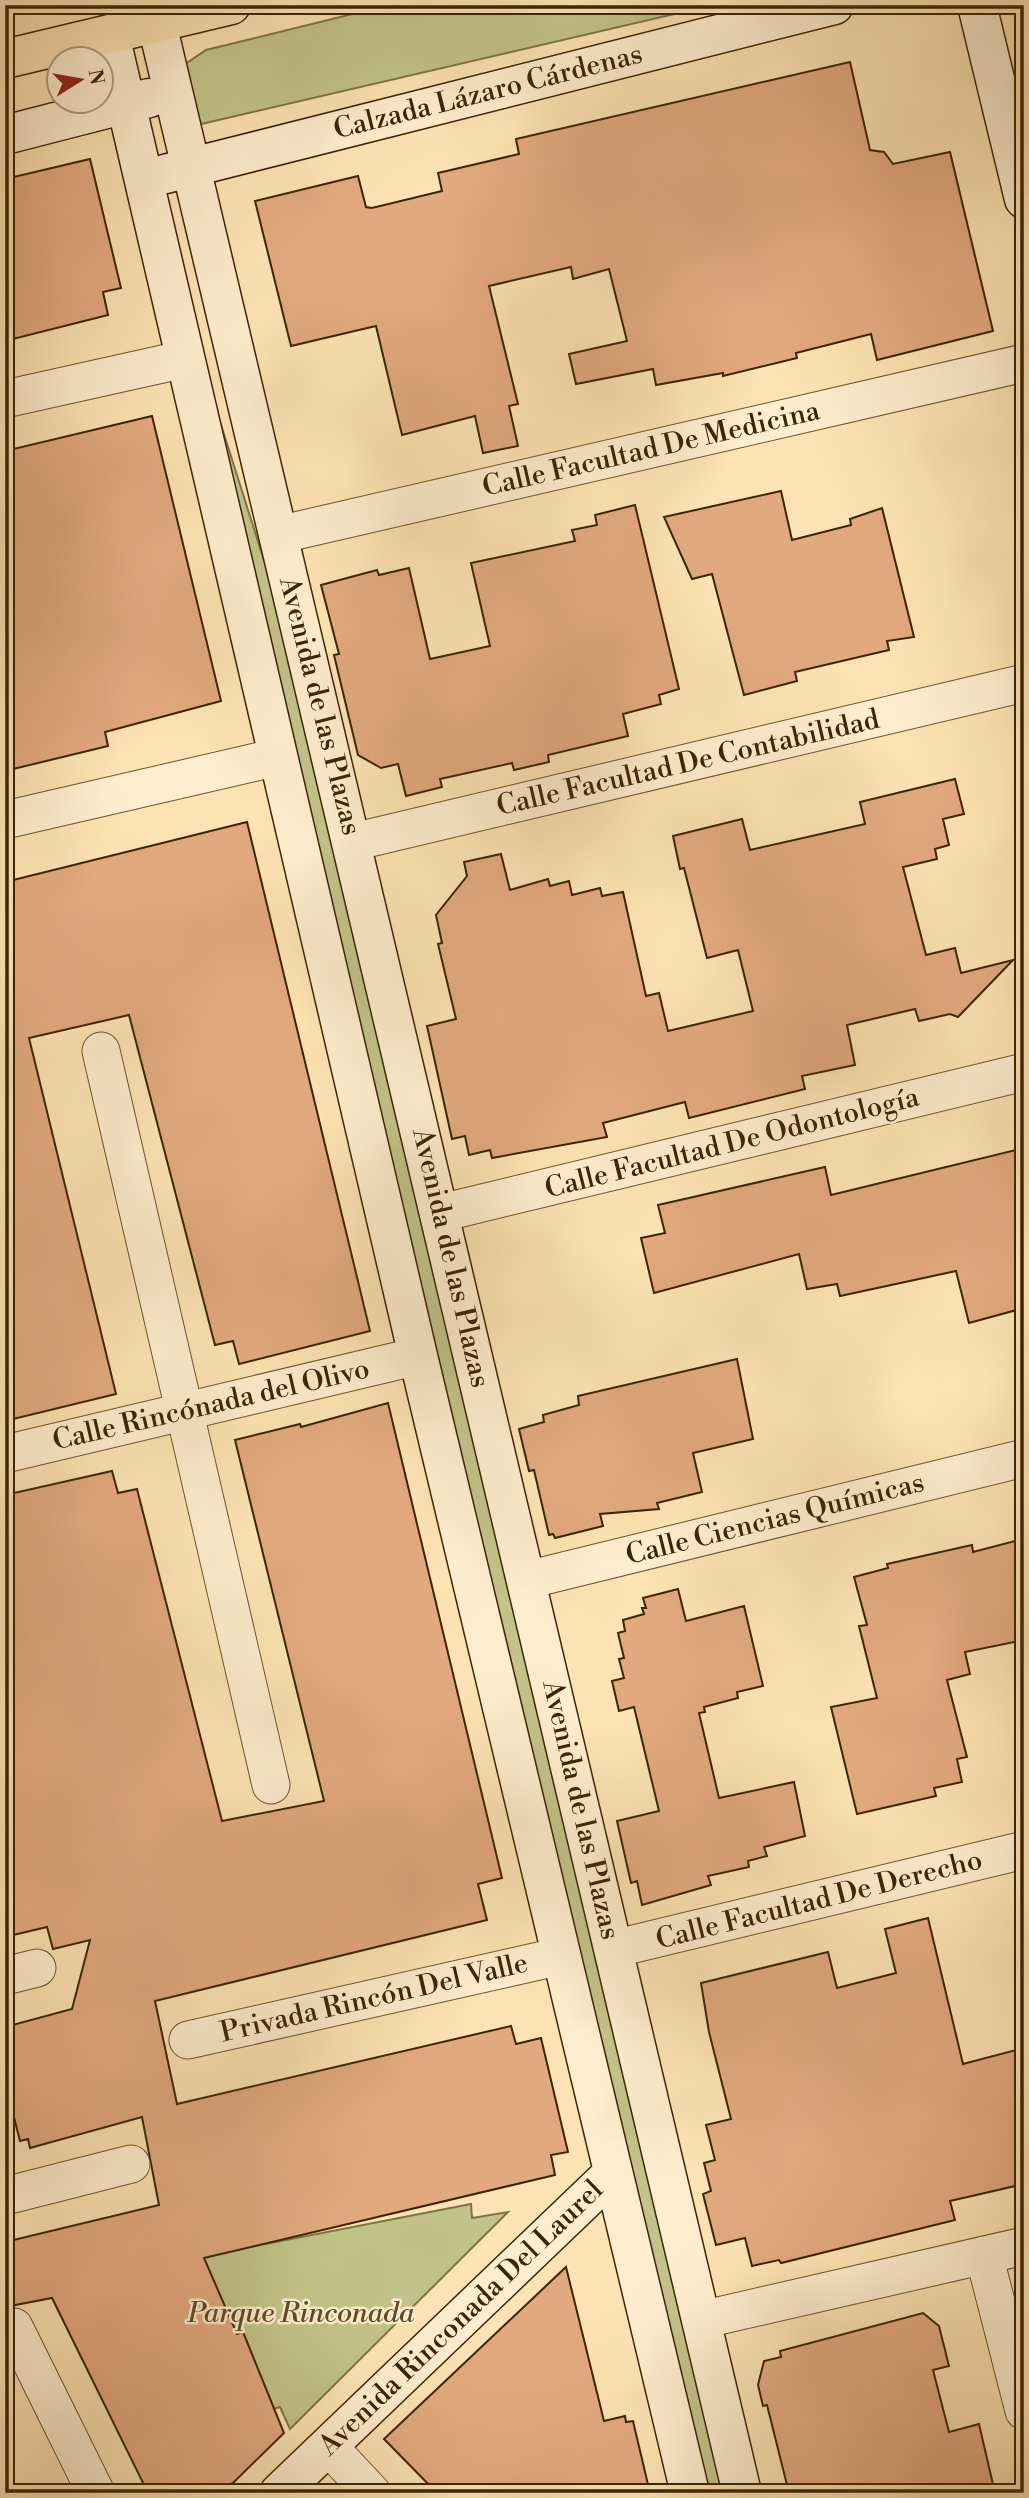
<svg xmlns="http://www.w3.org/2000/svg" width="1029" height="2498" font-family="'Libre Bodoni',serif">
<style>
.green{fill:#c2c38a;stroke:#807447;stroke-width:2}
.building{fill:#e2a97e;stroke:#3d2404;stroke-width:2}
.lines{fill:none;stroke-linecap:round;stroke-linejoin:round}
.street-casing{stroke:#6d5430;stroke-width:39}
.secondary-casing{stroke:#3d2404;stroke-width:41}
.highway-casing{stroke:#3d2404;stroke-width:41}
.street{stroke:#feedce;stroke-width:37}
.secondary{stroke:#feedce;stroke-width:38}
.highway{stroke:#fde3b3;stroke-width:38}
.labels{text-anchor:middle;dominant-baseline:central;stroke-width:5;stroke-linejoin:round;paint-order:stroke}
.street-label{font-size:28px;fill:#3d2404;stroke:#feedce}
.park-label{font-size:28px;font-style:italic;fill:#5e4c26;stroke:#feedce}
</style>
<rect width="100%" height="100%" fill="#fde3b3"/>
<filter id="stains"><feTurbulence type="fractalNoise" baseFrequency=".00286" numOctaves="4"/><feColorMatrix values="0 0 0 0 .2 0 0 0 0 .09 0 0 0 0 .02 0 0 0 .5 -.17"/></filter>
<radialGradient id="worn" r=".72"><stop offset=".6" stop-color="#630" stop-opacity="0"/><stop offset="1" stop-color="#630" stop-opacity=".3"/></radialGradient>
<path class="green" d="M 389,5 L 713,5 L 197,125 L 181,67 L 206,50 Z
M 192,333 L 267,570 L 729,2493 L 693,2493 Z
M 471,2204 L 472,2218 L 508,2212 L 290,2429 L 280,2407 L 260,2413 L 199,2257 Z"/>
<path class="building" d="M 850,62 L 870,150 L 884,152 L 893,164 L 950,152 L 993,331 L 877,360 L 871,334 L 796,353 L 797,358 L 723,376 L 723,373 L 656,385 L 653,369 L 576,384 L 569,354 L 627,341 L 609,269 L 573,279 L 571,267 L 489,286 L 518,404 L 509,406 L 518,446 L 483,453 L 475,416 L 402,435 L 376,326 L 291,346 L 255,201 L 358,176 L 366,207 L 372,208 L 442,191 L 438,173 L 519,154 L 516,139 Z
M 90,159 L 121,288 L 103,292 L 108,315 L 5,341 L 5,179 Z
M 152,416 L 221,701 L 105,732 L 108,746 L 5,771 L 5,451 Z
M 781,491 L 792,540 L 851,525 L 850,519 L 882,508 L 914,637 L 887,641 L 889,650 L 795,672 L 797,681 L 744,695 L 712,574 L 692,579 L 664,517 Z
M 635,505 L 679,689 L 659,695 L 661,704 L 623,714 L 628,736 L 548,755 L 549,762 L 514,770 L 512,763 L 440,779 L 442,787 L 406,796 L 398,764 L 381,768 L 358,755 L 334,655 L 339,654 L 321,585 L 377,570 L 379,575 L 409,568 L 430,659 L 490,646 L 471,563 L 575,541 L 572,530 L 597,525 L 595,515 Z
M 955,779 L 964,814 L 943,819 L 949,845 L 935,849 L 937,859 L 903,867 L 926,955 L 955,948 L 961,973 L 1013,960 L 958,1017 L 950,1014 L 919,1021 L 915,1009 L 847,1025 L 855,1065 L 802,1076 L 805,1089 L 689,1118 L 685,1102 L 603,1123 L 607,1137 L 492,1158 L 490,1150 L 469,1155 L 465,1136 L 452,1139 L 427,1026 L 456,1019 L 438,944 L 442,943 L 436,915 L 467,876 L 464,862 L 501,854 L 510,890 L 548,879 L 550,886 L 569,881 L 572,895 L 600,888 L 602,896 L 623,892 L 646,996 L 659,993 L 668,1031 L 753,1011 L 738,950 L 707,958 L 684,868 L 680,869 L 673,836 L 742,819 L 750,850 L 865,824 L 860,802 Z
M 247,822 L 370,1331 L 239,1364 L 233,1341 L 215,1345 L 129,1015 L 29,1038 L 116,1394 L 5,1421 L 5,966 L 14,964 L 5,928 L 5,882 Z
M 1024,1148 L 1024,1308 L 969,1323 L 956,1271 L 840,1296 L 837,1284 L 807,1289 L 799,1254 L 654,1293 L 641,1238 L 665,1233 L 658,1205 L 825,1167 L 831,1195 Z
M 737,1359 L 753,1439 L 693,1453 L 702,1492 L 657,1503 L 659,1509 L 600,1514 L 603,1526 L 555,1538 L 553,1534 L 549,1535 L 534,1470 L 529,1471 L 519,1429 L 544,1422 L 543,1415 L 579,1405 L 578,1396 Z
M 388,1403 L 502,1878 L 478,1884 L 487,1920 L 155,2001 L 177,2104 L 511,2026 L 516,2044 L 541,2038 L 568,2152 L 551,2155 L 555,2175 L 204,2258 L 237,2334 L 243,2332 L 284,2433 L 233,2483 L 213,2493 L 148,2493 L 52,2298 L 5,2307 L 5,2242 L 159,2205 L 142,2117 L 30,2148 L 28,2139 L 20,2141 L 5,2082 L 5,2027 L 72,2009 L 90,1940 L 53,1949 L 47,1927 L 5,1937 L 5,1495 L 112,1471 L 118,1493 L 137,1489 L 222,1821 L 324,1801 L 235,1440 L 300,1424 L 301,1427 Z
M 1019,1540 L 1024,1562 L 1024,1640 L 965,1652 L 970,1674 L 947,1680 L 967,1757 L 957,1759 L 962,1782 L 934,1788 L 936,1796 L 857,1814 L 831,1707 L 877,1698 L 859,1626 L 867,1625 L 854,1577 L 888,1568 L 887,1564 L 972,1545 L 973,1552 Z
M 678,1589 L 686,1621 L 744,1606 L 763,1686 L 737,1692 L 738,1698 L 704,1707 L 705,1712 L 699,1713 L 719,1798 L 794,1782 L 805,1836 L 764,1847 L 767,1856 L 748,1861 L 749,1867 L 708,1876 L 711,1885 L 642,1905 L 637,1881 L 631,1883 L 617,1821 L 659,1811 L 634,1707 L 619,1711 L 612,1681 L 624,1678 L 619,1659 L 624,1658 L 618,1633 L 625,1631 L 623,1620 L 644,1614 L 642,1608 L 646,1608 L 643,1598 Z
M 928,1918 L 963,2064 L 1024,2048 L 1024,2184 L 950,2201 L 955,2220 L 781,2263 L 779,2260 L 752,2266 L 745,2238 L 716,2245 L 703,2194 L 711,2191 L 704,2163 L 715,2160 L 706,2125 L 731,2119 L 709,2032 L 701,1983 L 828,1952 L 837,1988 L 896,1973 L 885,1929 Z
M 566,2267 L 604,2421 L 625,2416 L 626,2422 L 633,2421 L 650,2493 L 437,2493 L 384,2439 Z
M 923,2313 L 939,2326 L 949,2366 L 933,2370 L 949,2432 L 979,2424 L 995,2493 L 789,2493 L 767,2405 L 763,2406 L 758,2385 L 764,2361 L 781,2357 L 780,2351 Z"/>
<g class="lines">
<g class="street-casing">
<path id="street" d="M 5,399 L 185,359
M 278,535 L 1024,363
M 5,820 L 278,757
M 353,842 L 1024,683
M 101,1051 L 271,1785
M 441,1213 L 1024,1072
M 5,1454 L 418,1356
M 527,1580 L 1024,1458
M 613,1949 L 1024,1850
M 5,1976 L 37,1968
M 188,2040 L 561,1956
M 5,2196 L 131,2164
M 984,2255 L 1024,2411
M 701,2320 L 1024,2246
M 14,2327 L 96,2493
M 328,2446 L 372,2493"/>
</g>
<g class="secondary-casing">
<path id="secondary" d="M 977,5 L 1024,199
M 157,24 L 742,2493
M 110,35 L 418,1356 L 690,2493
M 5,135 L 149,98
M 165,174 L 834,5
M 279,2493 L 613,2173"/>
</g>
<g class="highway-casing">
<path id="highway" d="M 5,59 L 231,5"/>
</g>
<use href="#street" class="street"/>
<use href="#secondary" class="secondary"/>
<use href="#highway" class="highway"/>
</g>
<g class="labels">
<g class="street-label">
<text transform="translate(488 92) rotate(-14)">Calzada Lázaro Cárdenas</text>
<text transform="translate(651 449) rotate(-13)">Calle Facultad De Medicina</text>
<text transform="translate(320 706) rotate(76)">Avenida de las Plazas</text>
<text transform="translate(688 763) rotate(-13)">Calle Facultad De Contabilidad</text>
<text transform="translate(732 1143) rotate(-14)">Calle Facultad De Odontología</text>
<text transform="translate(451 1258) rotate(77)">Avenida de las Plazas</text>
<text transform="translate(211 1405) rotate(-13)">Calle Rincónada del Olivo</text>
<text transform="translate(775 1519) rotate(-14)">Calle Ciencias Químicas</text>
<text transform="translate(581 1810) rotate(77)">Avenida de las Plazas</text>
<text transform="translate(819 1900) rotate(-14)">Calle Facultad De Derecho</text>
<text transform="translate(374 1998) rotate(-13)">Privada Rincón Del Valle</text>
<text transform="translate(461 2318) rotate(-44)">Avenida Rinconada Del Laurel</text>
</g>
<g class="park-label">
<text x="301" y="2313">Parque Rinconada</text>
</g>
</g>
<rect width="1029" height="2498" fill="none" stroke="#fde3b3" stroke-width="28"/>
<rect x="7" y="7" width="1015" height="2484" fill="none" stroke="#3d2404" stroke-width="3.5"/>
<rect x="14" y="14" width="1001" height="2470" fill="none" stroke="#3d2404" stroke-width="2"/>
<g transform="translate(80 80) rotate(79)"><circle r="33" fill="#feedce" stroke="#b19d7d" stroke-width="2"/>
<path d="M0-5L12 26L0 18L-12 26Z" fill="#8f2418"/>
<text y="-10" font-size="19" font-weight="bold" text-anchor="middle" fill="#3d2404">N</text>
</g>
<rect width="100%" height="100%" filter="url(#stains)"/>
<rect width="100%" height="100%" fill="url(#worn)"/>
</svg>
